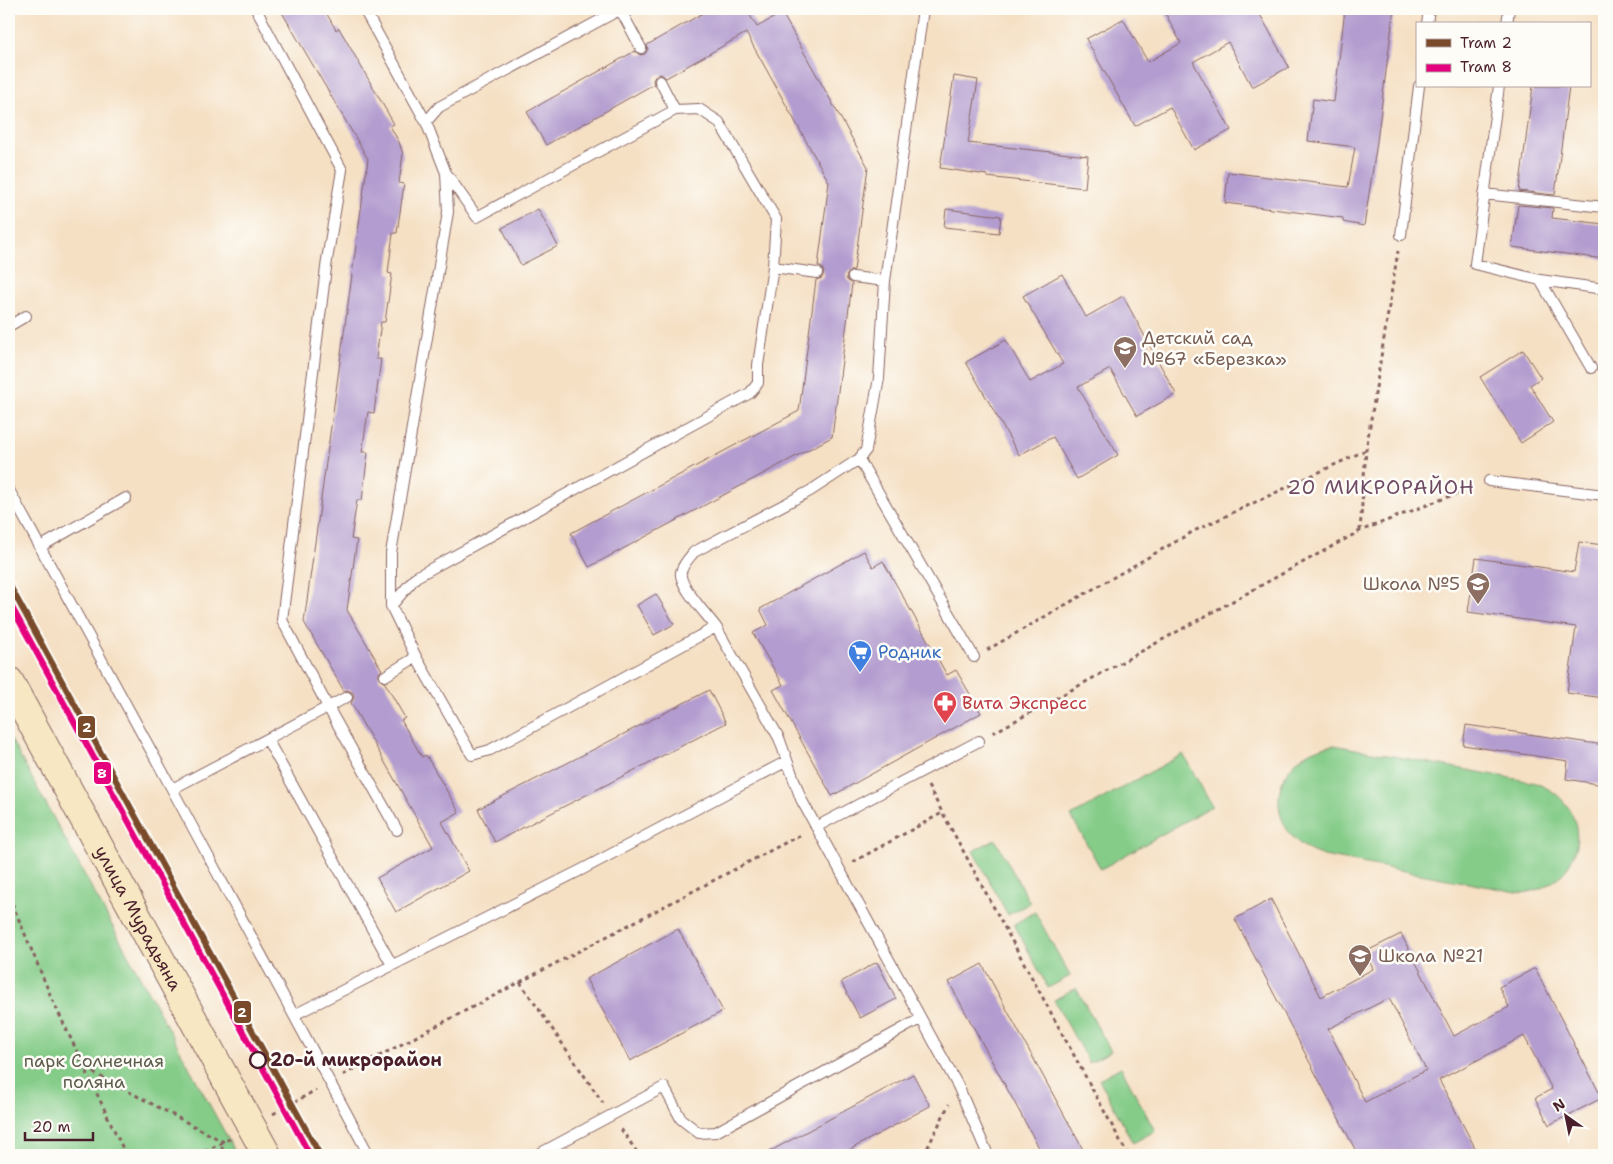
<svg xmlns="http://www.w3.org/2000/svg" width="1613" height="1164" font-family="'Shantell Sans',sans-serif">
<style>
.green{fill:#84cc88;stroke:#67765a}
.building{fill:#b39ccf;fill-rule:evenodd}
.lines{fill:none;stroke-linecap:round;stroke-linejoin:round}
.lane-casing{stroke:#866361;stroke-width:12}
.secondary-casing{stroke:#866361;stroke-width:30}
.path{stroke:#866361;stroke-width:3;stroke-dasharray:4 4;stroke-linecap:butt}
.lane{stroke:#fff;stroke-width:10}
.secondary{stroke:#f7e8c3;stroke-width:28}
.tram-1-casing{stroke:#fdfcf7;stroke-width:10}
.tram-2-casing{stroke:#fdfcf7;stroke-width:10}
.tram-1{stroke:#7a4b2a;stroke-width:6}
.tram-2{stroke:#e5007d;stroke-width:6}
.stop-dot{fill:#fdfcf7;stroke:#4a1f2b;stroke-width:2.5}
.labels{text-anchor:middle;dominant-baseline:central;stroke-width:5;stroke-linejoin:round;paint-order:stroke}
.education-label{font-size:18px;fill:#785e54;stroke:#fdfcf7;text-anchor:start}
.shop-label{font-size:18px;fill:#366cbe;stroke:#fdfcf7;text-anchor:start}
.health-label{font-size:18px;fill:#be3a42;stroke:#fdfcf7;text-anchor:start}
.street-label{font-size:18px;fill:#4a1f2b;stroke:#fdfcf7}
.stop-label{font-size:18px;font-weight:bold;fill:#4a1f2b;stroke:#fdfcf7;text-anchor:start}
.park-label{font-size:18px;fill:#5e5c4c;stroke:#fdfcf7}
.quarter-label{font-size:20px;letter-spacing:1px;fill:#6f4b64;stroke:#fdfcf7}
.line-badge{stroke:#fdfcf7;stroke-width:2}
.badge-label{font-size:14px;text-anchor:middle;font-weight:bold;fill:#fff}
</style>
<rect width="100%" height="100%" fill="#fdfcf7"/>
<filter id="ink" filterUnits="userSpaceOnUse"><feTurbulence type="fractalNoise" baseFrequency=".02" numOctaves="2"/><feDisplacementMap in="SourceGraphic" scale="10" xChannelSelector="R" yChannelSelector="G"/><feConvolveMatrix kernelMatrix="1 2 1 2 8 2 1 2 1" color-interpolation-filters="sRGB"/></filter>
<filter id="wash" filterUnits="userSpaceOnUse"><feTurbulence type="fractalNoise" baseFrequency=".0096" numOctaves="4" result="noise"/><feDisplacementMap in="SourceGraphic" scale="20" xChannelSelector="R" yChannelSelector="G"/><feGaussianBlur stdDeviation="1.12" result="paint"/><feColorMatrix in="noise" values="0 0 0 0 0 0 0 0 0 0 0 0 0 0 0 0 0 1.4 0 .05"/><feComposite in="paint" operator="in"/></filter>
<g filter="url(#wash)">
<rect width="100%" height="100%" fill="#f5e0c4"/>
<path class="green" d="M 9,736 L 237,1155 L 9,1155 Z
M 1334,745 L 1532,782 C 1597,801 1589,885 1522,893 L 1324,856 C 1259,837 1266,753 1334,745 Z
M 1183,754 L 1212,806 L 1101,869 L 1071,816 Z
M 995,839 L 1030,903 L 1008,915 L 973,851 Z
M 1035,912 L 1070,976 L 1048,988 L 1014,924 Z
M 1076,988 L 1111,1051 L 1089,1063 L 1054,1000 Z
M 1121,1067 L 1155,1131 L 1133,1143 L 1099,1079 Z"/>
<g id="blocks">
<path class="building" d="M 280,9 L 324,9 L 336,30 L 339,28 L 394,124 L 390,126 L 399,142 L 403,154 L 399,183 L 404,184 L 397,233 L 393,233 L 388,273 L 392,274 L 385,322 L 381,322 L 376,359 L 381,359 L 374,413 L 368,412 L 362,452 L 368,452 L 362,500 L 357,500 L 351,539 L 357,540 L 347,610 L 382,670 L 379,673 L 379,679 L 385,683 L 405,718 L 401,720 L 422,757 L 426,755 L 459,812 L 442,822 L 469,871 L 396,912 L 377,878 L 433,847 L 351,703 L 354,698 L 353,693 L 348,690 L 344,691 L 304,622 L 368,159 Z
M 710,9 L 746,9 L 757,27 L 782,13 L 868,167 L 854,270 L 850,271 L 846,276 L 847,280 L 852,284 L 832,437 L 589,567 L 571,533 L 799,411 L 816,280 L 822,278 L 824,273 L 822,268 L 818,266 L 829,182 L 746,33 L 666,78 L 661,74 L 656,75 L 653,80 L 654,84 L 546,145 L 527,112 L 635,51 L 640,55 L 645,54 L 648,49 L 647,45 Z
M 1163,9 L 1257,9 L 1289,67 L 1252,87 L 1228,42 L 1193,62 L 1231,130 L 1194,150 L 1170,107 L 1135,126 L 1086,39 L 1123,19 L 1148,62 L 1181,43 Z
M 1345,9 L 1394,9 L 1376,149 L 1364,226 L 1343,222 L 1343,218 L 1225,203 L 1228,172 L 1348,187 L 1355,147 L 1308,141 L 1313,99 L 1334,102 Z
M 954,76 L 978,80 L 968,143 L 1088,156 L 1085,188 L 987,177 L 987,175 L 940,168 Z
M 1533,86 L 1569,86 L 1555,195 L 1519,191 Z
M 1518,205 L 1553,208 L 1552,218 L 1604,224 L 1604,259 L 1512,247 Z
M 538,209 L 558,246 L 521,265 L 502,228 Z
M 946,209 L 1001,216 L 999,233 L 944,227 Z
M 1062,274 L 1086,317 L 1123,296 L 1176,394 L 1137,416 L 1110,369 L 1078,387 L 1118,455 L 1077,479 L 1053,437 L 1019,455 L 966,362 L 1006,340 L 1030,382 L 1063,364 L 1023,296 Z
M 1523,350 L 1541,378 L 1530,385 L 1553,422 L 1521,443 L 1480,377 Z
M 1579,542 L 1604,545 L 1604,698 L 1567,693 L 1576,627 L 1468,612 L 1476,558 L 1574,572 Z
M 864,551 L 873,567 L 883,561 L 947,675 L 956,670 L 981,713 L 832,796 L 773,690 L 783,685 L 753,633 L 768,625 L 760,609 Z
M 656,594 L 674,624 L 654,635 L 637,605 Z
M 709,690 L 726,723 L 495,842 L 478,809 Z
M 1466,725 L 1604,745 L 1604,785 L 1566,779 L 1568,761 L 1463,745 Z
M 1271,899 L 1321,997 L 1373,969 L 1365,952 L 1401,934 L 1454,1036 L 1509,1007 L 1499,987 L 1535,968 L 1602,1098 L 1549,1125 L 1535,1098 L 1552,1089 L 1524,1036 L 1439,1080 L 1479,1155 L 1358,1155 L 1235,919 ZM 1389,998 L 1426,1070 L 1365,1102 L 1328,1029 Z
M 678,929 L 723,1011 L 630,1061 L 586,979 Z
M 877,962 L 896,999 L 860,1018 L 841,982 Z
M 982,964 L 1086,1155 L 1043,1155 L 949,982 Z
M 913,1074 L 930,1106 L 840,1155 L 763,1155 Z"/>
</g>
</g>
<g filter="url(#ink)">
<use href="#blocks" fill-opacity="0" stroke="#866361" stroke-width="1"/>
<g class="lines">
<g class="lane-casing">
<path id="lane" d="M 256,9 L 342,170 L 327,260 L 282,620 L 328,707 L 397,830
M 364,9 L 426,122 L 446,173 L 448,212 L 391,553 L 391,606 L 416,657 L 385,676
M 620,9 L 641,48
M 1427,24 L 1429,9
M 1507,24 L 1509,9
M 660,81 L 675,110
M 1499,86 L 1475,264 L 1540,280 L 1604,289
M 426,122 L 439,107 L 621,9
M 1484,194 L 1604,207
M 1401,235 L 1419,86
M 773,267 L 817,273
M 853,277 L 885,281
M 1540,280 L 1591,368
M 9,326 L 26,316
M 859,459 L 974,657
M 1489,481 L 1604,495
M 9,490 L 172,789 L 369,1155
M 40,547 L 126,498
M 391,606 L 416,577 L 750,393 L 758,383 L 758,365 L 773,267 L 776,219 L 719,122 L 699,109 L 675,110 L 477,217 L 446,173
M 716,627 C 708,616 678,585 681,572 C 683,564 689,558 694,552 L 810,491 L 859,459 L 866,450 L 879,378 L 885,281 L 923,9
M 416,657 L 472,755 L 490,750 L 716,627 L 779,738 L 801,799 L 958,1086 L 988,1155
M 267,739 L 392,965
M 172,789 L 347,697
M 816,827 L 979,741
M 294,1015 L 583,869 L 787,761
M 537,1155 L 664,1087 L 681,1119 L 699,1133 L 716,1132 L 920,1019"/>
</g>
<g class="secondary-casing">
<g id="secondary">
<path id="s1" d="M 9,681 L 267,1155"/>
</g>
</g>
<path class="path" d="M 1360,531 L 1366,450 L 1398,251
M 987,650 L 1194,531 L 1366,450
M 993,733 L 1360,531 L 1476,486
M 928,786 L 1128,1155
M 853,862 L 942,813
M 9,896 L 52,999 L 126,1155
M 520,982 L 603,1103
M 86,1069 L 224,1142 L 220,1155
M 343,1075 L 802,834
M 273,1114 L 316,1090
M 621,1129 L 639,1155
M 198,1155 L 231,1138
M 924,1155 L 949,1104"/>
<use href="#lane" class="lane"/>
<use href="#secondary" class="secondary"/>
<g class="tram-1-casing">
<path id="tram-1" d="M 9,584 L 320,1155"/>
</g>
<g class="tram-2-casing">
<path id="tram-2" d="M 9,602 L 310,1155"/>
</g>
<use href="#tram-1" class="tram-1"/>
<use href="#tram-2" class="tram-2"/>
</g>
</g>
<defs>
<g id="school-pin" transform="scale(1.25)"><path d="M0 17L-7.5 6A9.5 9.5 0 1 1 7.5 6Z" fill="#8d6e63" stroke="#fdfcf7"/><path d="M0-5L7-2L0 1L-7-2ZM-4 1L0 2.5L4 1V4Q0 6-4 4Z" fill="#fff"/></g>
<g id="supermarket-pin" transform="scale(1.25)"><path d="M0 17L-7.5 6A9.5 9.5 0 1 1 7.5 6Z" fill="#3f7fe0" stroke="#fdfcf7"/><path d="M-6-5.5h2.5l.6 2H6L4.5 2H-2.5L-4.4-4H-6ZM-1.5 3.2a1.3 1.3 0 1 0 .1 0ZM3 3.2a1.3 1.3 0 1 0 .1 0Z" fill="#fff"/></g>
<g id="pharmacy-pin" transform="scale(1.25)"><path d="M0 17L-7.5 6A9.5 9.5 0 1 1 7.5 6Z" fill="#e0444e" stroke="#fdfcf7"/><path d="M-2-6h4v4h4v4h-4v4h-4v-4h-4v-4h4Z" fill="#fff"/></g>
</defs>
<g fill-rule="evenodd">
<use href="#school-pin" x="1125" y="348"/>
<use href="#school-pin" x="1478" y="584"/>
<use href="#supermarket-pin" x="860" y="652"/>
<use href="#pharmacy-pin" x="945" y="703"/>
<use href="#school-pin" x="1360" y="956"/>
</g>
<circle class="stop-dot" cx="258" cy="1060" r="8"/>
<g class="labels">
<g class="education-label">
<text x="1142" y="338">Детский сад<tspan x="1142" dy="21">№67 «Березка»</tspan></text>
<text x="1460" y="584" text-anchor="end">Школа №5</text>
<text x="1378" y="956">Школа №21</text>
</g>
<g class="shop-label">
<text x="878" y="652">Родник</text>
</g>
<g class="health-label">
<text x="962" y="703">Вита Экспресс</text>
</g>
<g class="street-label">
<text stroke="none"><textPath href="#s1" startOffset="270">улица Мурадьяна</textPath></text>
</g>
<g class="stop-label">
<text x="270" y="1060">20-й микрорайон</text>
</g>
<g class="park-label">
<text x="94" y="1061">парк Солнечная<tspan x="94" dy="21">поляна</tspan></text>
</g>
<g class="quarter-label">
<text x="1381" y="487">20 МИКРОРАЙОН</text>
</g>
</g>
<g class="line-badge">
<rect x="77" y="715" width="19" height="24" rx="5" fill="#7a4b2a"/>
<rect x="93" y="761" width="19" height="24" rx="5" fill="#e5007d"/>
<rect x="233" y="1000" width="19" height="24" rx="5" fill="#7a4b2a"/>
</g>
<g class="badge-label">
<text x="87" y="732">2</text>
<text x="102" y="778">8</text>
<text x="242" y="1017">2</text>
</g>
<rect width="1613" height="1164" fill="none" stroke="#fdfcf7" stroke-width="30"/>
<rect x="1416" y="22" width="175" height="65" fill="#fdfcf7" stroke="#b5a4a5"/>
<rect x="1426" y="39" width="25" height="8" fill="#7a4b2a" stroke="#b5a4a5"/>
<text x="1460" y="48" font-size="15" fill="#4a1f2b">Tram 2</text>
<rect x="1426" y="64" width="25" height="8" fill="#e5007d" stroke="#b5a4a5"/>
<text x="1460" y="72" font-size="15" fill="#4a1f2b">Tram 8</text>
<g transform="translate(1566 1116) rotate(327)" stroke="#fdfcf7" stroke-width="4" paint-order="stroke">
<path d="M0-4L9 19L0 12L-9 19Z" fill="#4a1f2b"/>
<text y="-8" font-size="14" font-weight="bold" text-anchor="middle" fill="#4a1f2b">N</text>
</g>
<path d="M25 1132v8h68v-8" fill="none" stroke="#4a1f2b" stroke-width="2.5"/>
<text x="32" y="1132" font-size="15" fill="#4a1f2b" stroke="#fdfcf7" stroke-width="4" paint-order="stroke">20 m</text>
</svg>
